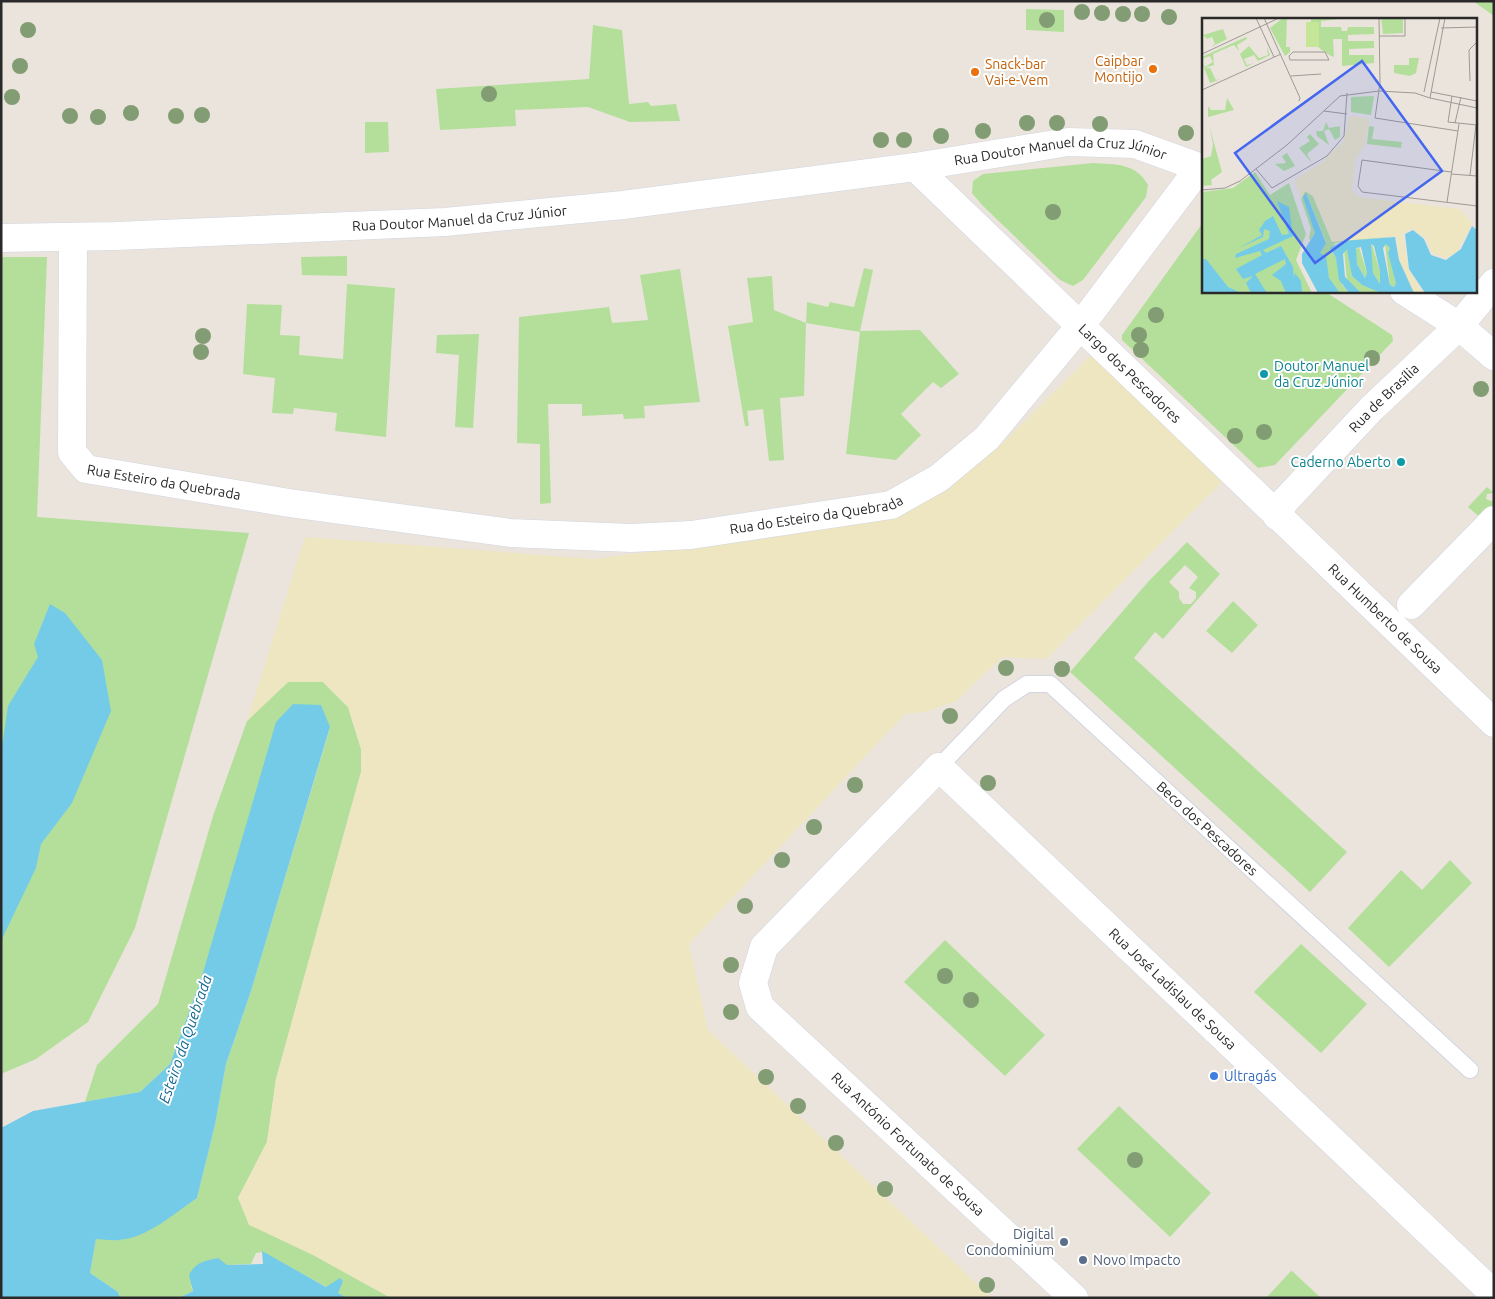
<svg xmlns="http://www.w3.org/2000/svg" width="1495" height="1299" font-family="Ubuntu,sans-serif">
<style>
.green{fill:#b3df9b;fill-rule:evenodd}
.sand{fill:#eee6c0}
.water{fill:#74cbe8}
.lines{fill:none;stroke-linecap:round;stroke-linejoin:round}
.lane-casing{stroke:#d1d5e1;stroke-width:18}
.street-casing{stroke:#d1d5e1;stroke-width:29}
.secondary-casing{stroke:#d1d5e1;stroke-width:29}
.lane{stroke:#fff;stroke-width:16}
.street{stroke:#fff;stroke-width:28}
.secondary{stroke:#fff;stroke-width:28}
.tree{fill:#829c73}
.food-dot{fill:#e8710a;stroke:#fff;stroke-width:2}
.culture-dot{fill:#0f9aa8;stroke:#fff;stroke-width:2}
.shop-dot{fill:#3f7fe0;stroke:#fff;stroke-width:2}
.service-dot{fill:#5c6f8a;stroke:#fff;stroke-width:2}
.labels{text-anchor:middle;dominant-baseline:central;stroke-width:4;stroke-linejoin:round;paint-order:stroke}
.food-label{font-size:14px;fill:#c56008;stroke:#fff;text-anchor:end}
.street-label{font-size:14px;fill:#292929;stroke:#fff}
.culture-label{font-size:14px;fill:#0d838f;stroke:#fff;text-anchor:start}
.shop-label{font-size:14px;fill:#366cbe;stroke:#fff;text-anchor:start}
.service-label{font-size:14px;fill:#4e5e75;stroke:#fff;text-anchor:end}
.water-label{font-size:15px;font-style:italic;fill:#146992;stroke:#fff}
.inset-road{fill:none;stroke:#9d9994;stroke-width:1}
.view{fill:#4467f0;fill-opacity:0.15;stroke:#4467f0;stroke-width:2.5}
.inset-edge{fill:none;stroke:#292929;stroke-width:2.5}
</style>
<rect width="100%" height="100%" fill="#ebe4dc"/>
<path class="green" d="M 1473,1 L 1494,1 L 1494,16 Z
M 1026,9 L 1064,10 L 1064,32 L 1026,30 Z
M 593,25 L 622,30 L 629,104 L 648,102 L 651,106 L 676,104 L 680,121 L 630,122 L 588,107 L 515,110 L 516,126 L 440,130 L 436,89 L 589,79 Z
M 365,122 L 388,122 L 389,152 L 365,153 Z
M 1093,163 C 1116,165 1135,162 1148,185 L 1146,197 L 1083,280 L 1073,286 L 1060,280 L 982,205 L 972,193 L 973,181 L 983,174 Z
M 1204,221 L 1204,291 L 1324,291 L 1392,335 L 1393,341 L 1275,465 L 1258,468 L 1122,340 L 1122,335 Z
M 347,256 L 347,276 L 302,275 L 301,257 Z
M 1,257 L 47,257 L 37,517 L 249,533 L 135,928 L 88,1022 L 36,1059 L 1,1074 Z
M 864,268 L 873,270 L 860,331 L 920,330 L 959,374 L 941,388 L 933,382 L 901,414 L 921,435 L 896,460 L 846,454 L 860,332 L 806,323 L 804,396 L 780,398 L 784,460 L 769,461 L 763,409 L 747,411 L 749,426 L 745,426 L 728,326 L 753,322 L 747,278 L 772,276 L 774,310 L 806,323 L 807,302 L 828,307 L 830,302 L 854,307 Z
M 680,269 L 700,402 L 644,406 L 645,418 L 624,419 L 623,414 L 582,416 L 582,404 L 548,404 L 551,503 L 540,504 L 540,444 L 517,443 L 519,317 L 609,307 L 612,323 L 648,320 L 640,275 Z
M 347,284 L 395,288 L 386,437 L 335,431 L 337,413 L 294,408 L 293,414 L 272,413 L 275,378 L 243,374 L 247,304 L 282,305 L 280,335 L 300,336 L 299,355 L 343,359 Z
M 479,334 L 473,428 L 455,427 L 459,355 L 436,353 L 437,335 Z
M 1487,487 L 1494,493 L 1487,494 L 1486,499 L 1494,502 L 1494,506 L 1482,519 L 1468,507 Z
M 1187,542 L 1220,574 L 1163,639 L 1155,632 L 1134,658 L 1347,852 L 1310,892 L 1070,672 L 1148,582 ZM 1185,565 L 1198,577 L 1189,588 L 1196,592 L 1196,598 L 1191,604 L 1183,604 L 1179,598 L 1179,592 L 1169,582 Z
M 1233,601 L 1258,625 L 1232,653 L 1206,631 Z
M 288,682 L 323,682 L 348,707 L 361,749 L 361,772 L 276,1079 L 267,1142 L 238,1198 L 315,1256 L 391,1298 L 347,1298 L 262,1252 L 256,1253 L 251,1264 L 227,1265 L 191,1286 L 193,1291 L 179,1298 L 120,1298 L 118,1292 L 90,1273 L 96,1238 L 120,1240 L 155,1226 L 197,1198 L 215,1125 L 226,1064 L 251,991 L 330,728 L 202,976 L 170,1064 L 140,1092 L 85,1102 L 97,1065 L 158,1004 L 213,816 L 247,721 Z
M 1450,860 L 1472,883 L 1389,967 L 1348,928 L 1401,870 L 1422,890 Z
M 945,940 L 1045,1035 L 1005,1076 L 904,982 Z
M 1301,944 L 1367,1004 L 1321,1053 L 1254,992 Z
M 1119,1106 L 1211,1193 L 1170,1237 L 1077,1149 Z
M 1291,1271 L 1292,1271 L 1321,1298 L 1266,1298 Z"/>
<path class="sand" d="M 1092,354 L 1222,482 L 1046,659 L 1002,657 L 956,701 L 925,712 L 905,714 L 689,944 L 708,1030 L 992,1298 L 391,1298 L 315,1256 L 249,1225 L 238,1198 L 267,1142 L 276,1079 L 361,772 L 361,749 L 348,707 L 323,682 L 288,682 L 247,721 L 305,537 L 595,559 L 678,548 L 943,490 L 999,447 Z"/>
<path class="water" d="M 50,604 L 65,613 L 102,660 L 111,711 L 72,803 L 41,844 L 36,868 L 1,941 L 1,754 L 8,706 L 38,657 L 34,644 Z
M 293,704 L 321,705 L 330,727 L 251,991 L 226,1064 L 215,1125 L 197,1198 C 175,1213 147,1238 119,1240 C 111,1241 103,1239 96,1239 L 90,1273 L 118,1292 L 120,1298 L 1,1298 L 1,1128 L 33,1111 L 140,1092 L 170,1064 L 202,976 L 276,722 Z
M 262,1251 L 326,1287 L 340,1278 L 343,1281 L 338,1293 L 347,1298 L 179,1298 L 193,1291 L 189,1275 C 196,1262 204,1261 218,1258 L 227,1265 L 263,1264 Z"/>
<g class="lines">
<g class="lane-casing">
<g id="lane">
<path id="s1" d="M 939,767 L 1004,699 L 1027,684 L 1050,684 L 1470,1070"/>
</g>
</g>
<g class="street-casing">
<g id="street">
<path id="s2" d="M 915,167 L 1494,723"/>
<path id="s3" d="M 73,237 L 72,452 L 86,469 L 289,503 L 510,533 L 631,538 L 691,535 L 891,505 L 939,478 L 987,438 L 1081,325 L 1200,167"/>
<path id="s4" d="M 1277,516 L 1284,502 L 1371,409 L 1459,326 L 1494,283"/>
<path d="M 1411,605 L 1494,520"/>
<path id="s5" d="M 1074,1298 L 760,1007 L 753,983 L 764,947 L 939,767 L 1494,1294"/>
</g>
</g>
<g class="secondary-casing">
<g id="secondary">
<path id="s6" d="M 1,238 L 116,236 L 445,222 L 623,205 L 915,167 L 1068,142 L 1135,144 L 1204,169"/>
<path d="M 1404,291 L 1459,326 L 1494,356"/>
</g>
</g>
<use href="#lane" class="lane"/>
<use href="#street" class="street"/>
<use href="#secondary" class="secondary"/>
</g>
<g class="tree">
<circle cx="1082" cy="12" r="8"/>
<circle cx="1102" cy="13" r="8"/>
<circle cx="1123" cy="14" r="8"/>
<circle cx="1142" cy="14" r="8"/>
<circle cx="1169" cy="17" r="8"/>
<circle cx="1047" cy="20" r="8"/>
<circle cx="28" cy="30" r="8"/>
<circle cx="20" cy="66" r="8"/>
<circle cx="489" cy="94" r="8"/>
<circle cx="12" cy="97" r="8"/>
<circle cx="131" cy="113" r="8"/>
<circle cx="202" cy="115" r="8"/>
<circle cx="70" cy="116" r="8"/>
<circle cx="176" cy="116" r="8"/>
<circle cx="98" cy="117" r="8"/>
<circle cx="1027" cy="123" r="8"/>
<circle cx="1057" cy="123" r="8"/>
<circle cx="1100" cy="124" r="8"/>
<circle cx="983" cy="131" r="8"/>
<circle cx="1186" cy="133" r="8"/>
<circle cx="941" cy="136" r="8"/>
<circle cx="881" cy="140" r="8"/>
<circle cx="904" cy="140" r="8"/>
<circle cx="1053" cy="212" r="8"/>
<circle cx="1156" cy="315" r="8"/>
<circle cx="1139" cy="335" r="8"/>
<circle cx="203" cy="336" r="8"/>
<circle cx="1141" cy="350" r="8"/>
<circle cx="201" cy="352" r="8"/>
<circle cx="1372" cy="358" r="8"/>
<circle cx="1481" cy="389" r="8"/>
<circle cx="1264" cy="432" r="8"/>
<circle cx="1235" cy="436" r="8"/>
<circle cx="1006" cy="668" r="8"/>
<circle cx="1062" cy="669" r="8"/>
<circle cx="950" cy="716" r="8"/>
<circle cx="988" cy="783" r="8"/>
<circle cx="855" cy="785" r="8"/>
<circle cx="814" cy="827" r="8"/>
<circle cx="782" cy="860" r="8"/>
<circle cx="745" cy="906" r="8"/>
<circle cx="731" cy="965" r="8"/>
<circle cx="945" cy="976" r="8"/>
<circle cx="971" cy="1000" r="8"/>
<circle cx="731" cy="1012" r="8"/>
<circle cx="766" cy="1077" r="8"/>
<circle cx="798" cy="1106" r="8"/>
<circle cx="836" cy="1143" r="8"/>
<circle cx="1135" cy="1160" r="8"/>
<circle cx="885" cy="1189" r="8"/>
<circle cx="987" cy="1285" r="8"/>
</g>
<g class="food-dot">
<circle cx="1153" cy="69" r="5"/>
<circle cx="975" cy="72" r="5"/>
</g>
<g class="culture-dot">
<circle cx="1264" cy="374" r="5"/>
<circle cx="1401" cy="462" r="5"/>
</g>
<circle class="shop-dot" cx="1214" cy="1076" r="5"/>
<g class="service-dot">
<circle cx="1064" cy="1242" r="5"/>
<circle cx="1083" cy="1260" r="5"/>
</g>
<g class="labels">
<g class="food-label">
<text x="1143" y="61">Caipbar<tspan x="1143" dy="16">Montijo</tspan></text>
<text x="985" y="64" text-anchor="start">Snack-bar<tspan x="985" dy="16">Vai-e-Vem</tspan></text>
</g>
<g class="street-label">
<text stroke="none"><textPath href="#s6" startOffset="1065">Rua Doutor Manuel da Cruz Júnior</textPath></text>
<text stroke="none"><textPath href="#s6" startOffset="459">Rua Doutor Manuel da Cruz Júnior</textPath></text>
<text stroke="none"><textPath href="#s2" startOffset="298">Largo dos Pescadores</textPath></text>
<text stroke="none"><textPath href="#s4" startOffset="160">Rua de Brasília</textPath></text>
<text stroke="none"><textPath href="#s3" startOffset="316">Rua Esteiro da Quebrada</textPath></text>
<text stroke="none"><textPath href="#s3" startOffset="974">Rua do Esteiro da Quebrada</textPath></text>
<text stroke="none"><textPath href="#s2" startOffset="652">Rua Humberto de Sousa</textPath></text>
<text stroke="none"><textPath href="#s1" startOffset="358">Beco dos Pescadores</textPath></text>
<text stroke="none"><textPath href="#s5" startOffset="1064">Rua José Ladislau de Sousa</textPath></text>
<text transform="translate(908 1144) rotate(43)">Rua António Fortunato de Sousa</text>
</g>
<g class="culture-label">
<text x="1274" y="366">Doutor Manuel<tspan x="1274" dy="16">da Cruz Júnior</tspan></text>
<text x="1391" y="462" text-anchor="end">Caderno Aberto</text>
</g>
<g class="shop-label">
<text x="1224" y="1076">Ultragás</text>
</g>
<g class="service-label">
<text x="1054" y="1234">Digital<tspan x="1054" dy="16">Condominium</tspan></text>
<text x="1093" y="1260" text-anchor="start">Novo Impacto</text>
</g>
<g class="water-label">
<text transform="translate(185 1039) rotate(-71)">Esteiro da Quebrada</text>
</g>
</g>
<g transform="translate(1202 18)">
<rect width="275" height="275" fill="#ebe4dc"/>
<path d="M 81,0 L 85,0 L 84,29 L 88,29 L 88,34 L 83,38 L 68,10 ZM 109,0 L 137,1 L 119,3 L 119,9 L 139,9 L 140,13 L 145,13 L 146,9 L 172,9 L 172,16 L 146,17 L 146,23 L 172,23 L 172,30 L 147,31 L 147,37 L 172,37 L 172,45 L 140,48 L 140,21 L 131,21 L 132,39 L 129,38 L 117,30 L 117,4 L 109,4 ZM 179,0 L 201,0 L 201,15 L 181,16 ZM 21,11 L 25,21 L 9,29 L 13,26 L 10,19 L 5,21 L 1,17 ZM 44,19 L 45,21 L 35,27 L 37,33 L 32,27 L 11,36 L 12,47 L 3,50 L 8,50 L 14,62 L 19,61 L 8,65 L 0,44 L 3,49 L 11,44 L 8,38 L 0,41 L 0,39 ZM 47,28 L 57,40 L 66,37 L 65,29 L 68,37 L 56,43 L 52,37 L 42,41 L 45,47 L 52,45 L 44,49 L 38,36 ZM 207,40 L 217,40 L 214,55 L 208,58 L 192,55 L 192,47 L 207,47 ZM 172,78 L 169,97 L 149,94 L 149,79 ZM 25,80 L 32,92 L 6,99 L 6,88 L 9,92 L 23,92 ZM 124,104 L 127,110 L 138,108 L 138,119 L 133,122 L 127,111 L 122,113 L 127,127 L 115,118 L 114,113 L 121,113 ZM 7,107 L 20,154 L 9,162 L 10,167 L 0,168 L 0,141 L 9,138 L 11,126 ZM 167,108 L 172,109 L 170,121 L 200,124 L 199,130 L 165,126 ZM 108,116 L 117,126 L 105,136 L 110,145 L 97,130 L 108,123 L 105,119 ZM 85,135 L 93,148 L 82,153 L 73,146 L 84,145 L 80,138 ZM 53,154 L 68,177 L 87,165 L 104,216 L 94,242 L 110,275 L 0,275 L 0,174 L 31,170 ZM 103,173 L 111,178 L 130,223 L 195,218 L 133,225 L 129,233 L 134,240 L 140,267 L 147,275 L 130,275 L 118,234 L 124,224 L 104,175 L 113,215 L 108,223 L 107,219 L 109,211 L 99,181 ZM 170,226 L 178,254 L 178,266 L 171,255 L 167,231 ZM 183,226 L 187,227 L 194,265 L 192,269 L 188,267 ZM 157,229 L 165,255 L 163,260 L 155,246 L 153,232 ZM 142,231 L 147,231 L 150,258 L 160,267 L 183,275 L 159,275 L 145,263 Z" fill="#b3df9b"/>
<path d="M 148,98 L 167,101 L 163,127 L 154,140 L 150,173 L 157,179 L 257,191 L 270,205 L 255,234 L 243,240 L 230,235 L 225,222 L 212,211 L 207,211 L 200,217 L 207,252 L 221,275 L 212,275 L 204,261 L 197,242 L 195,218 L 130,224 L 111,178 L 103,173 L 99,181 L 92,162 L 118,146 L 141,124 Z" fill="#eee6c0"/>
<path d="M 104,4 L 117,4 L 117,29 L 104,29 Z" fill="#c6e697"/>
<path d="M 104,175 L 124,225 L 118,235 L 124,238 L 127,260 L 138,275 L 116,275 L 100,245 L 100,236 L 113,215 L 101,179 ZM 75,183 L 87,189 L 91,218 L 61,232 L 64,235 L 79,228 L 91,249 L 92,260 L 93,255 L 99,263 L 100,275 L 84,275 L 79,263 L 70,257 L 84,246 L 83,241 L 53,256 L 65,275 L 49,275 L 44,265 L 51,258 L 41,261 L 34,251 L 60,237 L 58,233 L 33,240 L 34,236 L 67,221 L 68,213 L 62,211 L 61,219 L 37,230 L 60,217 L 57,212 L 63,203 L 71,198 L 80,217 L 87,216 ZM 270,208 L 275,212 L 275,275 L 223,275 L 207,251 L 203,216 L 211,212 L 222,221 L 229,237 L 244,242 L 259,231 ZM 193,219 L 197,242 L 212,275 L 177,274 L 160,267 L 150,258 L 145,231 L 141,236 L 143,259 L 159,275 L 147,275 L 137,262 L 134,240 L 128,230 L 141,223 ZM 169,226 L 172,228 L 178,254 L 178,266 L 171,255 ZM 184,226 L 188,230 L 186,235 L 194,265 L 192,269 L 188,267 L 181,230 ZM 159,229 L 165,255 L 163,260 L 155,246 L 154,230 ZM 0,241 L 4,241 L 26,269 L 39,275 L 0,275 Z" fill="#74cbe8" fill-rule="evenodd"/>
<path class="inset-road" d="M 54,0 L 72,39M 62,0 L 98,80 L 97,83M 177,0 L 178,65 L 173,100 L 256,113M 239,10 L 275,9M 177,18 L 203,18 L 203,0M 91,34 L 123,34 L 127,42 L 88,42 L 87,38 ZM 0,36 L 77,0M 89,58 L 119,56M 268,63 L 267,32 L 275,24M 0,72 L 79,36M 222,74 L 238,0M 229,74 L 275,83M 250,78 L 246,104 L 275,107M 228,80 L 275,90M 122,93 L 145,96M 253,105 L 259,79M 54,151 L 70,170 L 125,138 L 142,118 L 145,75M 249,154 L 160,142 L 156,168 L 160,174 L 275,188M 249,156 L 275,158M 268,157 L 274,107M 0,172 L 23,170 L 38,163 L 85,127 L 138,78 L 177,73 L 213,75 L 228,80 L 243,0M 245,184 L 257,106"/>
<path class="view" d="M 160,43 L 240,153 L 113,245 L 33,135 Z"/>
<rect width="275" height="275" class="inset-edge"/>
</g>
<rect width="1495" height="1299" fill="none" stroke="#292929" stroke-width="5"/>
</svg>
